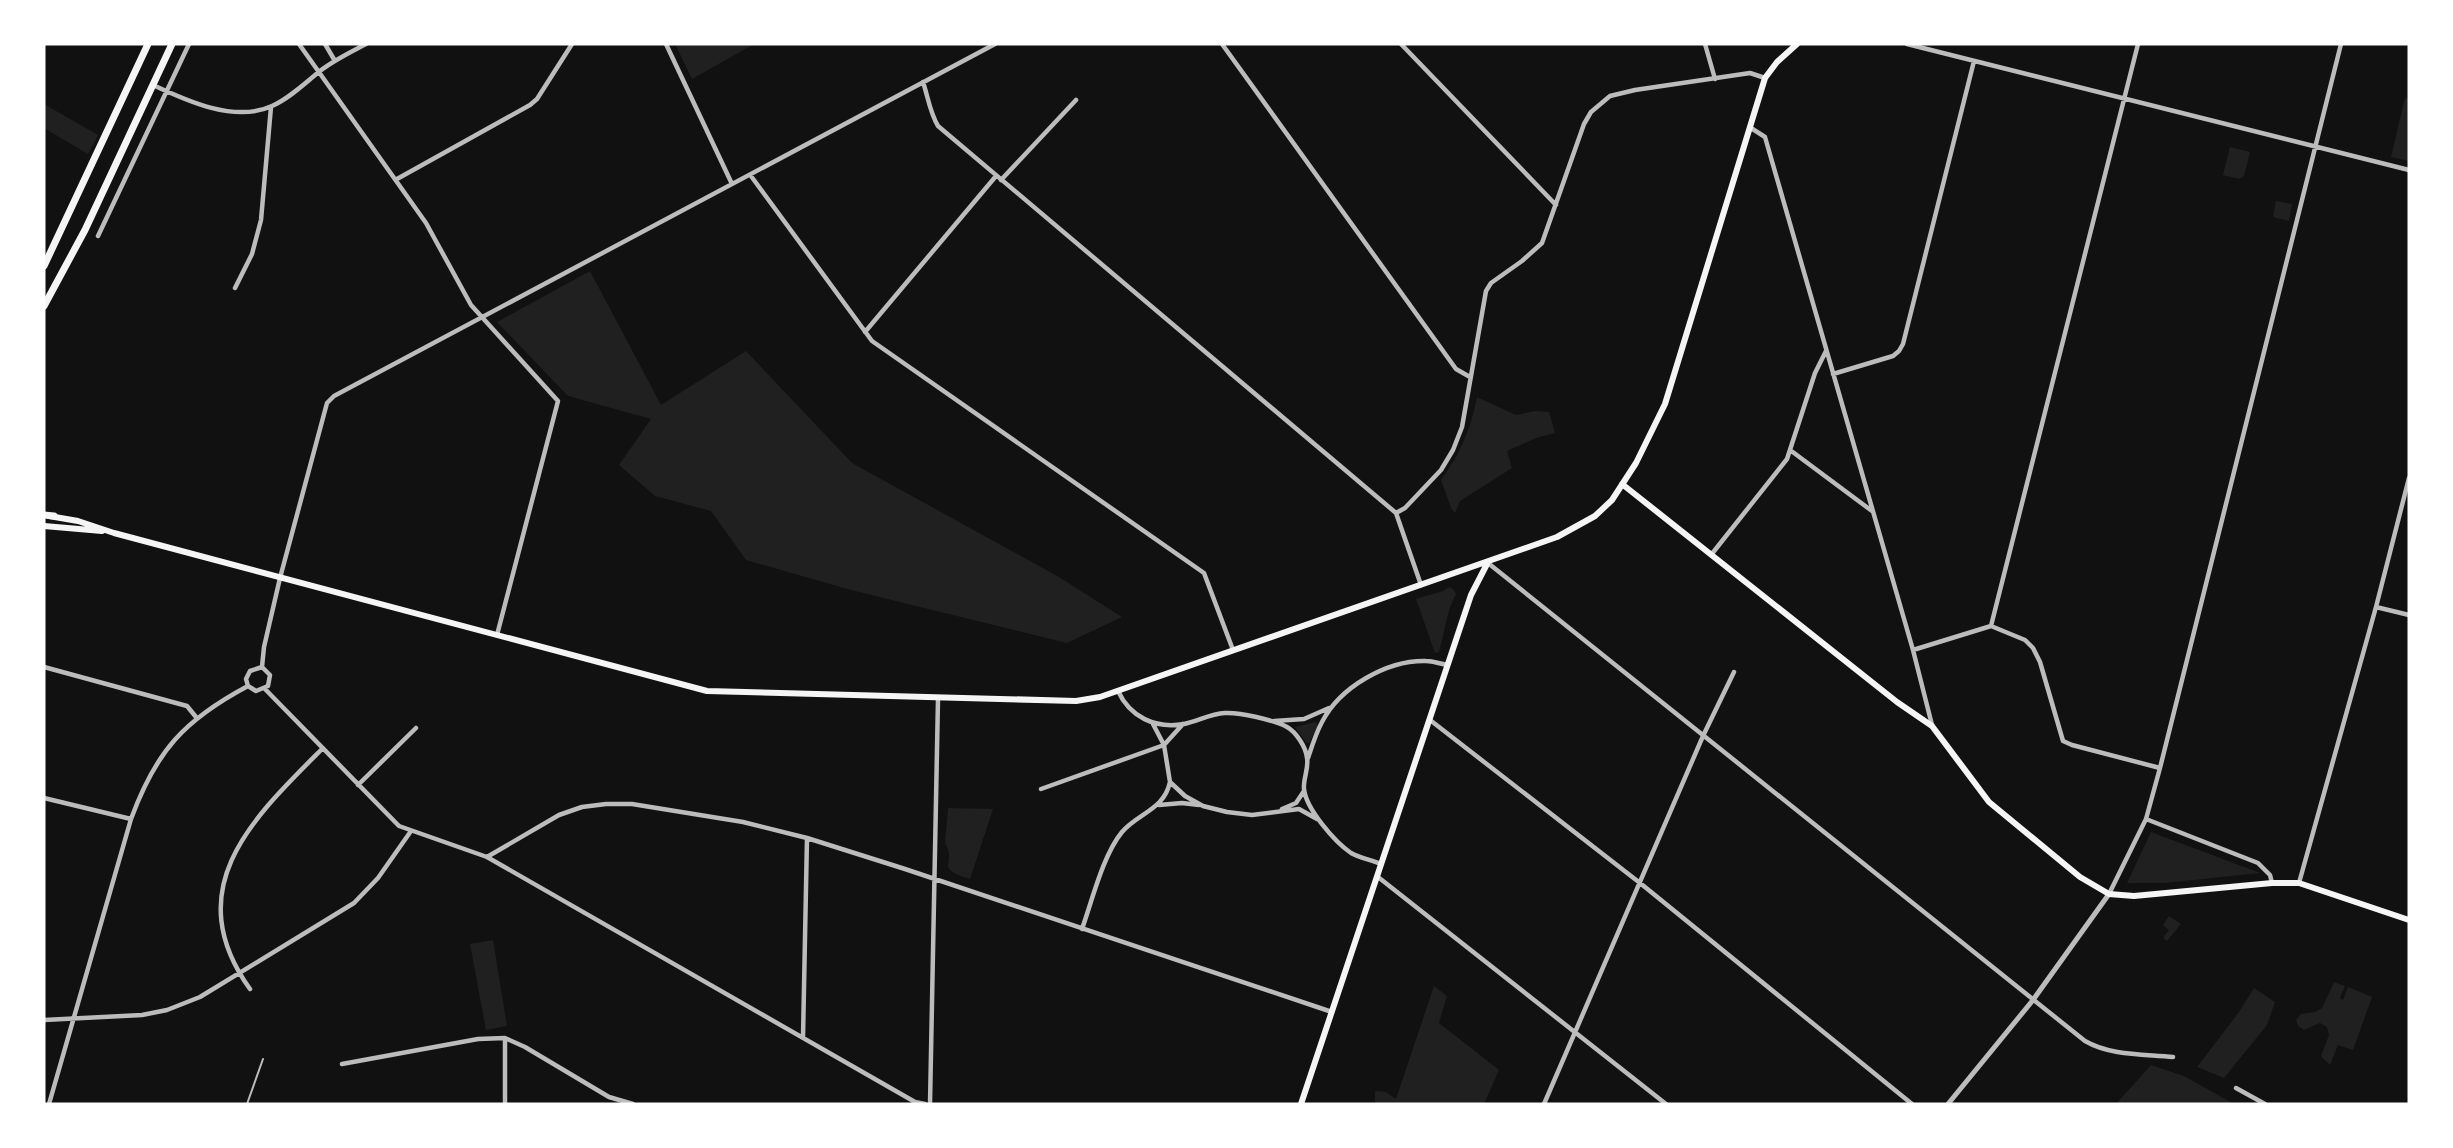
<svg xmlns="http://www.w3.org/2000/svg" width="2453" height="1148" font-family="Roboto,sans-serif">
<style>
.green{fill:#202020}
.lines{fill:none;stroke-linecap:round;stroke-linejoin:round}
.service{stroke:#bcbcbc;stroke-width:2}
.minor{stroke:#bcbcbc;stroke-width:4.5}
.tertiary{stroke:#bcbcbc;stroke-width:5}
.secondary{stroke:#f5f5f5;stroke-width:6}
.primary{stroke:#f5f5f5;stroke-width:7}
</style>
<rect width="100%" height="100%" fill="#111"/>
<path class="green" d="M 675,44 L 754,44 L 692,79 Z
M 2405,98 L 2409,99 L 2409,161 L 2391,157 Z
M 44,104 L 98,135 L 88,154 L 44,128 Z
M 2230,147 L 2250,152 L 2244,176 L 2239,179 L 2223,175 Z
M 2276,201 L 2292,204 L 2289,221 L 2273,217 Z
M 590,271 L 661,405 L 746,351 L 852,463 L 1059,577 L 1122,617 L 1067,643 L 851,590 L 746,560 L 711,511 L 655,496 L 619,465 L 651,419 L 568,396 L 497,322 Z
M 1477,397 L 1516,415 L 1535,411 L 1549,412 L 1555,433 L 1536,438 L 1507,451 L 1512,468 L 1460,501 L 1455,513 L 1451,508 L 1441,480 C 1460,454 1471,429 1477,397 Z
M 1449,587 L 1453,589 L 1456,594 C 1446,612 1445,632 1439,652 L 1435,653 L 1416,599 L 1443,591 Z
M 1315,722 L 1318,725 L 1309,743 L 1306,742 L 1295,727 Z
M 948,808 L 993,809 L 970,879 C 932,867 958,865 945,843 Z
M 2151,832 L 2260,873 L 2165,883 L 2127,883 Z
M 2169,916 L 2181,924 L 2167,941 L 2163,938 L 2169,930 L 2163,925 Z
M 493,940 L 507,1026 L 486,1030 L 470,944 Z
M 2334,982 L 2345,986 L 2340,998 L 2343,1000 L 2348,987 L 2372,997 L 2353,1050 L 2338,1045 L 2330,1065 L 2321,1056 L 2329,1035 L 2327,1027 L 2320,1023 L 2304,1030 L 2298,1026 L 2296,1020 L 2301,1014 L 2315,1012 L 2322,1008 Z
M 1434,986 L 1447,996 L 1439,1023 L 1499,1070 L 1484,1104 L 1375,1104 L 1375,1091 L 1386,1092 L 1396,1099 Z
M 2254,988 L 2275,1002 L 2267,1025 L 2224,1078 L 2197,1067 L 2239,1012 Z
M 2151,1065 L 2184,1076 L 2234,1104 L 2116,1104 Z"/>
<g class="lines">
<path class="service" d="M 247,1104 L 263,1059"/>
<path class="minor" d="M 299,44 L 426,223 L 471,305 L 558,401 L 497,635
M 325,44 L 335,61
M 666,44 L 732,184
M 1222,44 L 1456,369 L 1470,377
M 1401,44 L 1556,205
M 1705,44 L 1715,79
M 1907,44 L 2409,170
M 923,82 C 928,97 930,113 938,126 L 1396,513 L 1421,585
M 153,85 C 187,101 235,123 272,106 C 290,98 305,83 320,71 C 334,60 351,52 366,44
M 1751,128 L 1765,137 L 1767,144 L 1913,650 L 1932,725
M 751,176 L 872,341 L 1204,573 L 1233,650
M 397,179 L 530,105 L 537,99 L 572,44
M 1001,180 L 1076,100
M 98,236 L 189,44
M 235,288 L 252,254 L 261,220 L 271,107
M 865,332 L 996,176
M 1833,374 L 1893,356 L 1899,351 L 1903,344 L 1974,61
M 1790,450 L 1872,511
M 1396,513 L 1405,508 L 1441,470 L 1453,450 L 1462,427 L 1486,291 L 1491,283 L 1522,261 L 1542,243 L 1584,124 L 1591,112 L 1610,96 L 1635,90 L 1750,73 L 1765,78
M 1711,555 L 1787,459 L 1815,373 L 1826,351
M 1488,563 L 2085,1041 C 2111,1056 2144,1054 2173,1057
M 2376,607 L 2409,615
M 1991,626 L 2138,44
M 1913,650 L 1991,626 L 2025,640 L 2033,648 L 2040,662 L 2063,741 L 2072,745 L 2160,768
M 44,667 L 187,706 L 196,717
M 262,667 L 264,647 L 280,578 L 327,403 L 334,396 L 995,44
M 248,686 L 256,691 L 268,686 L 270,675 L 262,667
M 248,686 L 246,679 L 250,671 L 262,667
M 265,689 L 399,826 L 487,857 L 915,1102 L 925,1104
M 1118,691 C 1130,717 1155,729 1184,724 C 1198,721 1210,714 1225,713 C 1239,712 1274,720 1287,727 C 1296,732 1306,747 1307,758 C 1309,768 1303,779 1304,789 C 1306,809 1335,842 1351,853 C 1360,858 1372,860 1381,864
M 1430,720 L 1640,883 L 1912,1104
M 1274,721 L 1304,719 L 1329,708
M 1153,724 L 1164,745 L 1170,782 L 1185,796 L 1203,806 L 1227,812 L 1252,815 L 1299,809 L 1317,819
M 1308,758 C 1312,746 1316,733 1322,722 C 1340,687 1387,660 1426,661 C 1433,661 1441,664 1448,665
M 358,785 L 416,728
M 1041,789 L 1164,745 L 1183,724
M 44,798 L 131,819
M 1159,805 L 1182,803 L 1199,805
M 1282,809 L 1296,803 L 1304,791
M 2146,819 L 2258,863 L 2270,875 L 2272,883
M 487,857 L 559,815 L 582,807 L 606,804 L 632,804 L 743,822 L 807,838 L 905,869 L 1332,1012
M 1378,877 L 1666,1104
M 2299,883 L 2376,607 L 2409,478
M 2109,894 L 2146,819 L 2160,768 L 2341,44
M 1082,929 C 1092,901 1103,855 1122,832 C 1138,813 1164,810 1170,782
M 250,989 C 178,888 253,818 322,749
M 44,1020 L 142,1015 L 167,1010 L 200,997 L 354,903 L 378,878 L 411,831
M 803,1038 L 807,838
M 342,1064 L 478,1039 L 505,1038 L 525,1047 L 609,1097 L 633,1104
M 2236,1088 L 2265,1104
M 49,1104 L 131,819 C 156,751 184,720 248,686
M 505,1104 L 505,1038
M 930,1104 L 938,699
M 1544,1104 L 1703,736 L 1734,672"/>
<path class="tertiary" d="M 1948,1104 L 2033,1000 L 2109,894"/>
<path class="secondary" d="M 1622,484 L 1897,702 L 1932,726 L 1989,802 L 2080,877 L 2109,894 L 2134,896 L 2272,883 L 2299,883 L 2409,920
M 49,516 L 78,521 L 114,533 L 707,691 L 1076,701 L 1100,697 L 1557,537 L 1595,516 L 1612,500 L 1636,463 L 1665,404 L 1765,78 L 1777,62 L 1797,44
M 44,526 L 102,531
M 1301,1104 L 1471,595 L 1487,564"/>
<path class="primary" d="M 44,266 L 148,44
M 44,306 L 85,230 L 172,44
M 44,515 L 54,516"/>
</g>
<rect width="2453" height="1148" fill="none" stroke="#ffffff" stroke-width="91"/>
</svg>
